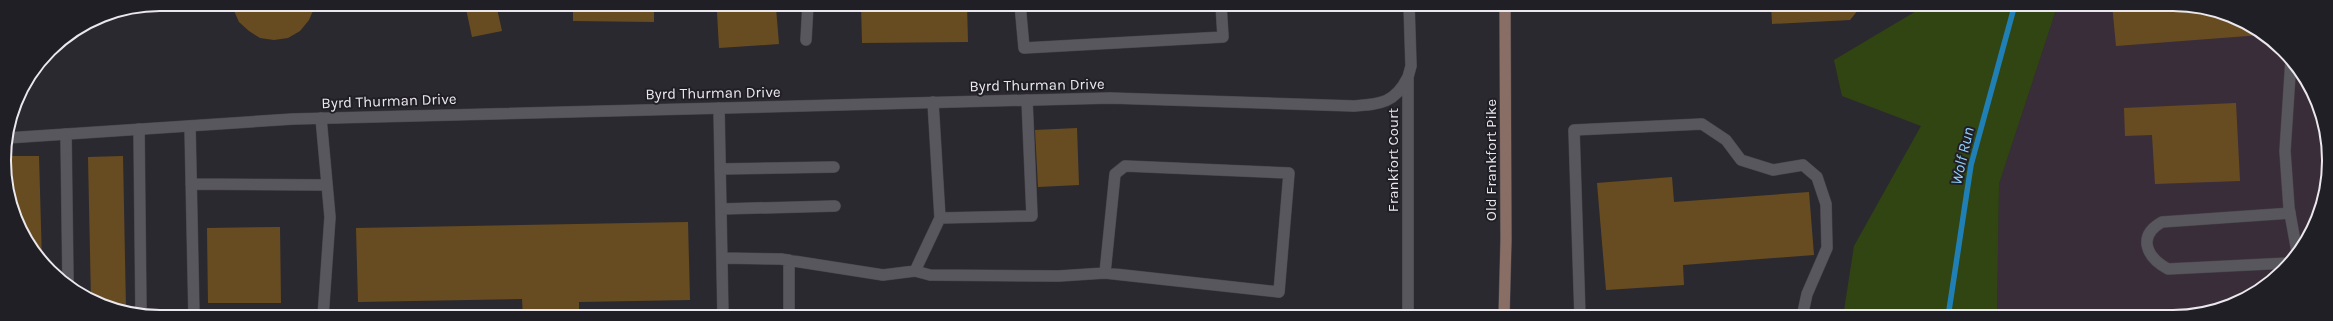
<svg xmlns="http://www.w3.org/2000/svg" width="2333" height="321" font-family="Karla,sans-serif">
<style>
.commercial{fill:#3a2d3a}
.green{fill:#314513}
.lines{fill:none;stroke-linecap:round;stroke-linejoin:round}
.stream{stroke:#2080b6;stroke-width:5.5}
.building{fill:#684c21}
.service-casing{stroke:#47454b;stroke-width:12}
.minor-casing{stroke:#47454b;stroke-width:12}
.secondary-casing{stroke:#47454b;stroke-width:12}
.service{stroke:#59575e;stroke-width:11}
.minor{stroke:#59575e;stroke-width:11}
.secondary{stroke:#886e65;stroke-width:11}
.labels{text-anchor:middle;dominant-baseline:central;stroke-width:4;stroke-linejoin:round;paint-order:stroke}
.street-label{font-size:15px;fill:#eae8ed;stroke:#211f26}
.water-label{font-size:16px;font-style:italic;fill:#90d0fb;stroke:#211f26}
.rim{fill:none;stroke:#eae8ed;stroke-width:2}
</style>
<rect width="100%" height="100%" fill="#2b2930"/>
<path class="commercial" d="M 2058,4 L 2183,4 L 2242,20 L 2290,57 L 2321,110 L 2329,171 L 2313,230 L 2283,271 L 2242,301 L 2183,317 L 1997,317 L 1999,184 Z"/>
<path class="green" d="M 1928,4 L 2058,4 L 1999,184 L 1997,317 L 1843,317 L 1854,246 L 1921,126 L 1842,96 L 1834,60 Z"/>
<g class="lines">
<path class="stream" d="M 1948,317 L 1971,165 L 2015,4"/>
</g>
<path class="building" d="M 231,4 L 316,4 L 309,20 L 300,31 L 288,38 L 274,40 L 260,38 L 249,31 L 239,22 Z
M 465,4 L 496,4 L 502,31 L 472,37 Z
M 573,4 L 654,4 L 654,22 L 573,21 Z
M 861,4 L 967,4 L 968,42 L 862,43 Z
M 1771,4 L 1863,4 L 1850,20 L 1772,24 Z
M 2112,4 L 2183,4 L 2242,20 L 2261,35 L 2116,46 Z
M 776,8 L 779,44 L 719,48 L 717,12 Z
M 2236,103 L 2240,181 L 2155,184 L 2152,135 L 2125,136 L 2124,108 Z
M 1077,128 L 1079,185 L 1038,187 L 1035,130 Z
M 5,156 L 39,156 L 42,262 L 12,211 Z
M 123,156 L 126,310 L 91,300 L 88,157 Z
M 1672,177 L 1674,202 L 1809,192 L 1814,255 L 1683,265 L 1684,285 L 1606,290 L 1597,183 Z
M 688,222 L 690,300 L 579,302 L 579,317 L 523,317 L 522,299 L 358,302 L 356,228 Z
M 280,227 L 281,303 L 208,303 L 207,228 Z"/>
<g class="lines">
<g class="service-casing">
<path id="service" d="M 1020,4 L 1024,48 L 1223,37 L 1221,4
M 806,40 L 808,4
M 933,102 L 940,218 L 1032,216 L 1027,100
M 719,108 L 723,317
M 321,118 L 330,217 L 323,317
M 190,126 L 194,317
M 139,129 L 141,314
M 66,134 L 68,283
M 720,169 L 834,167
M 191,184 L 327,185
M 721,209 L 835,206
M 722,258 L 781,259 L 883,275 L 915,271 L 940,218
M 2289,263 L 2168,269 C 2146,257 2137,236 2162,222 L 2290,213
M 915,271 L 930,275 L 1059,276 L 1105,273 L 1279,292 L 1289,173 L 1125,166 L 1115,174 L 1105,273
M 789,317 L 789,260
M 1580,317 L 1574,130 L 1702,124 L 1726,140 L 1741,160 L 1773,170 L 1803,165 L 1817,177 L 1826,204 L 1827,248 L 1807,294 L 1802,317"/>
</g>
<g class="minor-casing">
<path id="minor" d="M 2291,59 L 2285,151 L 2289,208 L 2297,252
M 7,138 L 293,119 L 1110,98 L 1354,106 C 1381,104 1395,103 1408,77
M 1408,317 L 1408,77 L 1411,66 L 1409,4"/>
</g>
<g class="secondary-casing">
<path id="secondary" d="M 1504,317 L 1506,240 L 1505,4"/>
</g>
<use href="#service" class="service"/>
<use href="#minor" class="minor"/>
<use href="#secondary" class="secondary"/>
</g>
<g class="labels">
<g class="street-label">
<text transform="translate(1037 85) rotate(-1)">Byrd Thurman Drive</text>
<text transform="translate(713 93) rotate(-1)">Byrd Thurman Drive</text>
<text transform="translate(389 101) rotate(-2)">Byrd Thurman Drive</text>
<text transform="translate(1393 160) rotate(-90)">Frankfort Court</text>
<text transform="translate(1491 160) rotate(-90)">Old Frankfort Pike</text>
</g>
<g class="water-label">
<text transform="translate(1962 156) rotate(-77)">Wolf Run</text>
</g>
</g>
<path d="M0 0H2333V321H0ZM160 11H2173A149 149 0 0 1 2322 160V161A149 149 0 0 1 2173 310H160A149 149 0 0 1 11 161V160A149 149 0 0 1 160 11Z" fill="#211f26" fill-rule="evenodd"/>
<path class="rim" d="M160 11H2173A149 149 0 0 1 2322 160V161A149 149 0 0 1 2173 310H160A149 149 0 0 1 11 161V160A149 149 0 0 1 160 11Z"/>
</svg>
